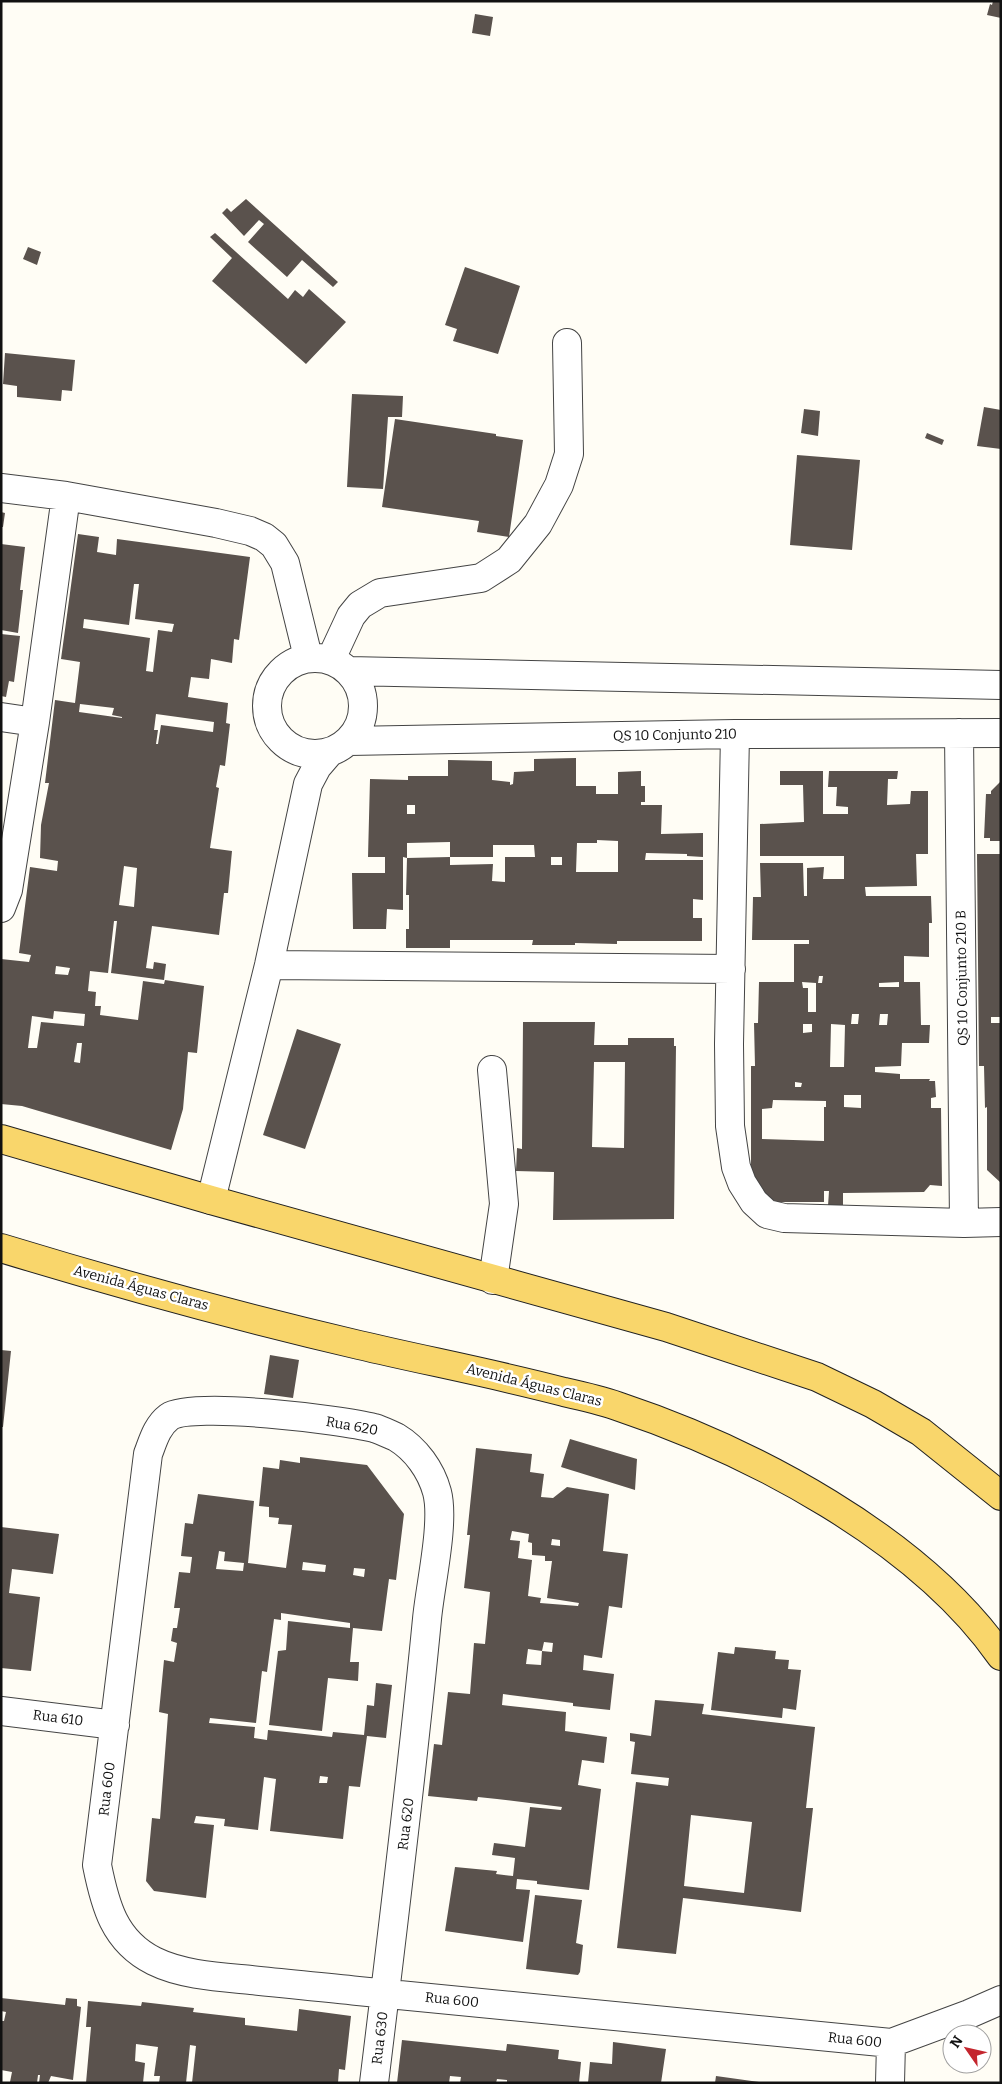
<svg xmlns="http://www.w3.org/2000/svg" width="1002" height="2084" font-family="Bitter,serif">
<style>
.building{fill:#5a524d;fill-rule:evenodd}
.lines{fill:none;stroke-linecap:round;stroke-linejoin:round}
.minor-casing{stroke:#444;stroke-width:30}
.major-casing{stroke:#222;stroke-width:30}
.minor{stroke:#fff;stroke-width:28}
.major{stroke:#f9d66b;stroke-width:28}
.labels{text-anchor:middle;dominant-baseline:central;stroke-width:5;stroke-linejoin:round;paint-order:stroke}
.street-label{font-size:14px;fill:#111;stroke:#fff}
</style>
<rect width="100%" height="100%" fill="#fffdf5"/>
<path class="building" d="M993,1h8v17l-14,-3 3,-11 2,1z
M475,14l18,3 -3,19 -18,-3z
M246,199l92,83 -5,5 -31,-27 -15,17 -39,-35 16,-18 -5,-4 -15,16 -22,-23 5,-5 4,4z
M215,233l73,66 7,-9 8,7 6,-8 37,33 -40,42 -94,-83 20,-23 -22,-21z
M28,247l13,5 -4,13 -14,-6z
M465,267l55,19 -22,68 -45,-13 4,-12 -12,-4z
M5,353l70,7 -3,31 -10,-1 -1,11 -44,-4v-11l-14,-2z
M352,394l51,2 -1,21h-14l-5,72 -36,-2z
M984,407l17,3v39l-24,-3z
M804,409l16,2 -2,25 -17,-3z
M395,419l101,15v2l27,4 -14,97 -32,-5 2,-11 -97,-14z
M927,433l17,7 -2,5 -17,-7z
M797,455l63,5 -8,90 -62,-5z
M1,512l4,1 -2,14h-2z
M78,534l21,3 -2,15 19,3 1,-16 133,18 -11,83 -5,-1 -2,24 -21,-4 -2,20 -18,-2 -3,20 40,6 -2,20 4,1 -5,42 -5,-1 -4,22 3,1 -9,60 22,3 -4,42h-4l-5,42 -67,-9 -6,42 7,1 1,-7 12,2 -2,16 -53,-7 6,-52h-3l-6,52 -18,-2 -2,20 8,1 -1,14h6l-1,9 38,5 5,-39 21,3 1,-4 39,6 -7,67 -9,-1 -5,57 -12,41 -149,-44 -21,-2v-145l28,3 2,-7 -12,-2 11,-86 27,4 1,-10 -18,-3 1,-33 8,-42h-4l10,-83 20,3 5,-41 -19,-3zM134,584h5l-4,35 39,5 -2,8 -14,-2 -5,42 -7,-1 4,-33 -67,-10 1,-9 45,6zM80,704l34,4 -2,7 10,2v1l-43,-6zM156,714l58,8 -1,10 -52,-7 -3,19h-2l2,-14h-4zM124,866l13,2 -3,39 -15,-2zM56,966l14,2 -2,7 -13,-1zM54,1011l31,3 -1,12 -43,-4 -4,26h-9l4,-32 21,3zM77,1043h5l-2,20 -6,-1z
M1,544l24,3 -5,43h3l-5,43 -17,-3z
M1,634l19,2 -6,46 -5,-1 -3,16 -5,-1z
M576,758v28h20v8h22v-22l23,-1v15h4v16h-4v3h21l-1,29 42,-1v24l-16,-1v-2l-41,-1 -1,7h58v40l-10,-1v19h9v23h-85v3l-42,-1v2h-43l1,-5h-83v8h-44v-19h3v-34h-3l1,-37 -4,-1v53l-16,-1 -1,20h-33l-1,-56h33v-16h-17l2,-78 38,1v-4h40v-16l44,1v19l18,2v3l3,-1 1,-12 20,-1v-12zM407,805h8v9h-8zM597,840l21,1v31h-42l1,-29h20zM450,842v15h43v-12h41l1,12h-30v25l-13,-1 1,-17 -43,1v-8l-43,1v-15zM551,857h11v8h-11z
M780,771h43v43h25v-7l-12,-1 1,-19h-9l1,-16h69l-1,8h-9l-1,26 23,-1 1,-13h17v63h-12l1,32 -52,1 1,9h65l1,27h-3v34l-25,-1v26h16l1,43h9l-1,18h-27l-1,23 -26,1v5l25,2v5h30l-1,2h6l1,16 -5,1v10h10l1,78 -12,-1 -6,7 -81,1v13h-15l1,-15h-5v11h-48l-12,-8 -13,-23v-105h4l-1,-43h4l1,-41h35v-38h15v-4h-57l1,-43h8l-1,-34h43l1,33h3v-28l17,-1 -1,12h21v-23h-84v-32l44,-2 -1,-37h-23zM819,976h4l-1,7h-4zM802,982l14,1v29h-8v-24h-5zM899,982v5h-20v-4zM852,1014h7l-1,10h-7zM880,1014h8l-1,11h-8zM803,1024h9v8l-9,1zM831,1024l14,1 -1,42h-14zM795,1082l7,1 -1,4h-6zM844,1095h17v13l-17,-1zM773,1100l53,1v6h-2v34l-62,-2v-30l10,-1z
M1001,781v60h-11v-3h-6l2,-44h5v-3z
M977,854h24v163h-10v6h10v160l-14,-13v-63l-2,1 -1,-42h-5z
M523,1022h72l-1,23h34v-7h46v8h2l-2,173 -121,1 1,-48 -38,-1 1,-23 5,1zM594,1062h31l-1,86 -32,-1z
M297,1029l44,15 -36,105 -42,-14z
M1,1350l10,1 -8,76h-2z
M270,1355l29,5 -6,38 -29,-4z
M570,1439l67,20 -2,31 -74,-23z
M476,1448l56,6 -2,18 14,2 -3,23 12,1 14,-11 42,7 -6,57 25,3 -6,54 -13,-2 -7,52 -18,-3 -1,15 31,4 -4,36 -37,-4v-3l-70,-9 -1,11 64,7 -1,19 42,6 -3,26 -22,-3 -4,25 23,4 -12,101 -52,-6v-3l-20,-2 -1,10 14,1 -7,52 -78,-11 10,-64 42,4 -1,3 17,2 2,-18 -23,-3 2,-12 31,4 5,-40 31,3 1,-3 -65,-8 -19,-2 -1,4 -49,-5 6,-52 8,1 6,-53 22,2 4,-51 11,1 5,-52 -26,-4 6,-53h-3zM512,1531l17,3 -1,8 4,1v12l13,1v5h7l-5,37 32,5 -1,3 -38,-3 1,-5 -13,-2 4,-36 -14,-2 2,-17 -10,-1zM552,1539l8,1v6l-9,-1zM544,1642l9,1 -1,9 -10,-1zM528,1649l14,2 -1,14 -15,-1z
M300,1457l67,8 37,49 -8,66 -7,-1 -7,52 -29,-3 -3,34h9l-1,19 -30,-3 -6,53 -53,-6 9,-74 8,-1 2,-29 62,7v-5l-69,-10v7l-7,-1 -7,53 -5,-1 -6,52 -46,-5 -1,5 46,4 -1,11 13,2 1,-10 64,7 1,-5 31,3 3,-30 7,1 2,-23 16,2 -6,53 -19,-2 -7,51 -11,-1 -6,53 -73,-8 6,-52 -12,-2 -6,53 -34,-4 1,-7 -29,-3 -2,7 20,2 -8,73 -52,-7 -8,-10 6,-63 8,1 8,-105 -9,-2 5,-52 10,2 3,-19 -6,-2 2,-13h4l3,-20h-6l5,-36 11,1 2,-16 -11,-1 4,-33 8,1 5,-30 56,7 -6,62 38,5 6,-43 -14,-1 1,-6 -10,-1v-10l-10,-1 4,-39 16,2 1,-9 20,3zM219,1551l6,1 -1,9 20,2 -1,8 -27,-2zM303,1562l23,3 -1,7 -23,-2zM354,1568l11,1 -1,8 -11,-2zM320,1776l8,1 -1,6h-8z
M1,1527l58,7 -6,40 -41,-5 -3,24 31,4 -9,74 -30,-3z
M735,1647l41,4 -1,8 14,1 -1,9 13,1 -5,40 -13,-2 -1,10 -71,-8 7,-58 16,2z
M655,1700l49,4 -2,10 113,13 -9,81h7l-12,104 -118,-14 -7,56 -59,-6 19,-166 32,4 1,-8 -38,-4 4,-32 -5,-1v-8l21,3zM691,1815l61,7 -8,71 -60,-7z
M535,1895l47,5 -6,43 7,2 -3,27 -2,3 -52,-6z
M1,1998l64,7 1,-7 11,1v7l4,1 -8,73 -22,-4 -3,7h-9l1,-8h-2l-1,8 -27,-1 2,-10 -11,-2v-49h3l2,-9 -5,-1z
M88,2001l53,5 1,-4 52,6 -1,4 52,6v7l52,6 2,-22 52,7 -6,54 -6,-1 -1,14h-146l4,-37 -6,-1 -4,38h-27l1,-7h-6l4,-29 -22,-3 -1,17 10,2 -2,20h-57l5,-56h-5z
M402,2040l104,11 1,-7 52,6 -1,9 23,3 -2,21h-72v-3l-10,-1 -1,4h-36l1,-6 -11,-1 -1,7h-52z
M613,2042l53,7 -5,34h-73l2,-21 22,2z
M716,2076l43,6v1h-44z"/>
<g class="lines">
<defs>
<path id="minor" d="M1,488l65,8 150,27 34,8 14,6 10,8 11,18 23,94
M267 706a48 48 0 1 1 96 0a48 48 0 1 1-96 0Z
M331,659l20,-43 9,-11 20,-12 101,-15 28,-18 29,-36 21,-39 10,-31 -2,-111
M349,671l652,14
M1,717l34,5 31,-226
M959,733l5,490
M735,734l-6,310 1,82 6,41 6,16 12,19 13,12 17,4 180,5 37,-1
M349,741l386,-7 266,-1
M1,908l7,-18 27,-168
M269,965l462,4
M492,1070l12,134 -11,76
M211,1200l58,-235 39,-181 9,-17 12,-14
M1,1711l114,14
M374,2083c19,-155 38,-309 53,-464 3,-33 18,-97 10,-127 -6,-22 -21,-43 -41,-55 -7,-3 -15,-7 -22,-9 -32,-8 -182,-27 -205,-11 -12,9 -16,24 -21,37l-51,411c8,40 17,76 57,96 28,14 66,16 97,19 36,4 72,7 107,11 178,18 356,35 533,52l78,-29 32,-14
M890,2083l1,-40"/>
<path id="major" d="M1,1139l210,61 455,127 151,50 56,27 48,28 80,64
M1,1248c118,36 238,69 358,97 68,16 137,29 205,47 18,4 36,8 53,14 135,45 301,132 384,250"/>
</defs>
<use href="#minor" class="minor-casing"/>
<use href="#major" class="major-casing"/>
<use href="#minor" class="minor"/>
<use href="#major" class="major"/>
</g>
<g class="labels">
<g class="street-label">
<text transform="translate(675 735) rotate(-1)">QS 10 Conjunto 210</text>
<text transform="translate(962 978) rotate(-91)">QS 10 Conjunto 210 B</text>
<text transform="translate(141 1288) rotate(15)">Avenida Águas Claras</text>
<text transform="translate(534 1385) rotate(14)">Avenida Águas Claras</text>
<text transform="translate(352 1426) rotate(10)">Rua 620</text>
<text transform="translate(58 1718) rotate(7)">Rua 610</text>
<text transform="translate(107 1789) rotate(-83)">Rua 600</text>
<text transform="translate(406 1824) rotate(-83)">Rua 620</text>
<text transform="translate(452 2000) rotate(6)">Rua 600</text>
<text transform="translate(380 2038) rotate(-83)">Rua 630</text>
<text transform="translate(855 2040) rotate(6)">Rua 600</text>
</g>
</g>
<rect width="1002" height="2084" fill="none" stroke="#111111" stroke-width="5"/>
<g transform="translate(967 2049) rotate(304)"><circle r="24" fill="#ffffff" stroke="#a0a0a0"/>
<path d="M0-4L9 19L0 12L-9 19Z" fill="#c4262e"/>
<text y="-8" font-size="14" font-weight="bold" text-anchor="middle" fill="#111111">N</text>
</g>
</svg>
